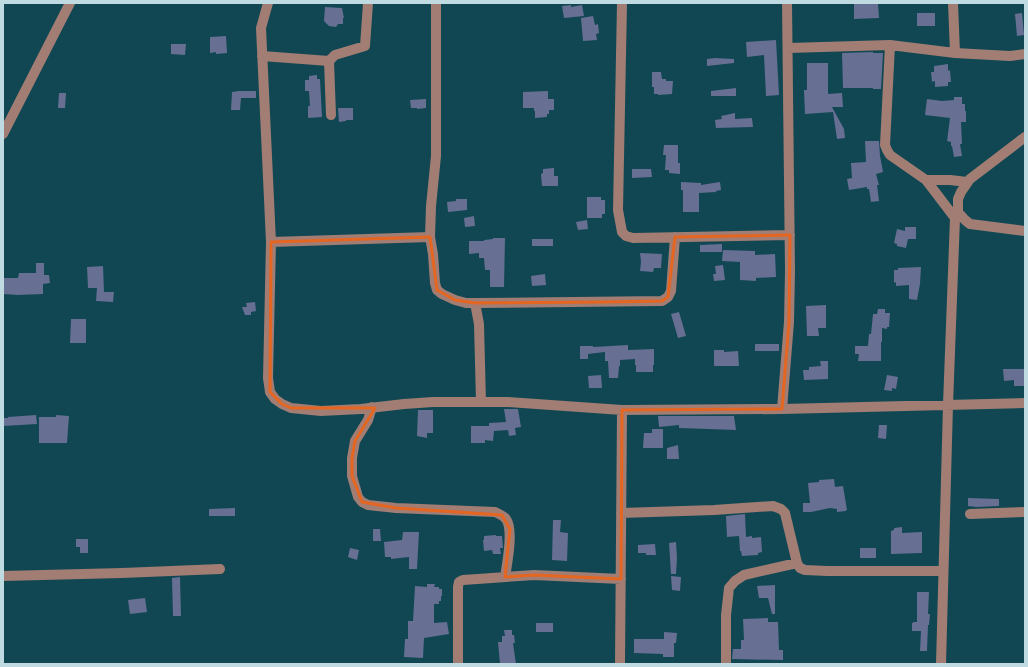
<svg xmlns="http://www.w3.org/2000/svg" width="1028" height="667" font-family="'Times New Roman',serif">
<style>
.building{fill:#676f93}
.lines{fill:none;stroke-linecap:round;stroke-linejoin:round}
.minor{stroke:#a17d73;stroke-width:10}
.marked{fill:none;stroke:#e46621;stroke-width:3;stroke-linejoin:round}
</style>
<rect width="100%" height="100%" fill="#104753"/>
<path class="building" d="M854,3h24l1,15 -25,1z
M571,5v2l11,-2 2,11 -20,2 -2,-12z
M325,7l17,1 2,10h-1v6h-5l-2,3 -7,-1 -5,-5z
M917,13h18v13h-18z
M1022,13l2,22 -7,1 -2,-22z
M593,16l2,9 3,-1 1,9 -3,1 1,6 -14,1 -2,-23z
M226,36l1,17 -11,1v-2l-6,1v-16z
M776,40l3,55 -13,1 -2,-41 -17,2 -1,-15z
M171,44h15l-1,11 -14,-1z
M873,52v1h10l-2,36h-8v-1h-30l-1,-35z
M715,58l19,1v4l-27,3v-7z
M807,63h21v31l14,-1 1,14h-11l12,22 1,9 -8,1 -4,-27 -28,2 -1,-24h3z
M948,64v7l2,-1 1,12h-3v4l-13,1v-6l-3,1 -1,-10h3v-6z
M652,72h9l1,7h4v2h7l-1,13 -14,1v-1h-4v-7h-2z
M317,75v4h3l2,38 -14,1v-12h2l-1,-15h-4v-11h4v-4z
M736,88v8h-25v-5z
M239,91h17v7h-15l-1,12h-9l1,-18z
M548,91v8h6v11h-5v4h-2v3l-12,1v-7h-1v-3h-11v-16z
M59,93h7l-1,15h-7z
M954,97h8v7h3v7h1v11h-5l1,22h-2l2,12 -8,1 -2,-11h-1v-4l-4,-1 3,-23 -25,-3 2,-16 15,2 12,-1z
M426,99v9l-9,1v-1h-6l-1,-8z
M338,108h15v12h-7v1l-7,1z
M735,113v6l17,-1 1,9 -37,1 -1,-8 7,-1 -1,-3z
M865,141h14l1,15 3,16 -7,2 3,11h-2l2,16 -8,1 -2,-13h-2v-2l-18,3 -2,-11 5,-1 -1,-15 15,-1z
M664,145h14v18h2v11l-11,-1v-3h-4l1,-15h-3z
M554,168v8h4v10h-16l-1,-12 2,-1v-4z
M632,169h19l1,8 -20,1z
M681,182l20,1v2l19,-3 1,8 -5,1v1l-17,1v19h-16v-22h-2z
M587,197h14v3h4v14h-3v4h-15z
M456,199h11v11l-19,2 -1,-10 9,-1z
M474,216l1,10 -10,1 -1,-9z
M587,220l1,9 -10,1 -2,-8z
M905,227h11v12h-8l-2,9 -9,-2v-2l-3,-1 3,-14 8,2z
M493,238h12l-1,49h-14v-17h-5l-1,-12h-5v-5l-10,1v-13h15v-1l9,-1z
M532,239h21v7h-21z
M722,244v8h-22v-7z
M723,250l32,1v4l20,-1 1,23 -20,1v3l-16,-1v-18l-18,-1z
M640,253l22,1 -1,14h-7l-1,4 -13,-1 1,-9z
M36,263h8v12h5l1,8 -7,1v10l-25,1 -15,-1v-16h15l1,-5h17z
M723,265l2,15 -11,1 -1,-7h3l-1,-8z
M103,266l1,26h10l-1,10 -17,-1 1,-13h-9l-1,-21z
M921,267l-1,17 -3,16 -8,-1v-14l-13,1v-4l-2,1v-13h4v-2z
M545,274l1,11 -14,1 -1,-10z
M255,302l1,9 -5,1v3h-6l-3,-8h5l-1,-4z
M826,305v23h-8l1,8h-12l-1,-30z
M878,309h7v4h5l-1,14h-2v2l-5,-1v14h-1v19h-23l1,-7h-4v-8h13l1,-12h2l2,-20h4z
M679,312l7,24 -8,2 -7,-24z
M71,319h15v24h-16z
M755,344h24v7h-24z
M628,345v5l26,-1v16h-1v7h-17v-7h-1v-6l-15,1v6h-1l-1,12h-9l-1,-17h-3v-9l-17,2v5h-8v-13h13v1z
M714,350h10v2l14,-1 1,15h-25z
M820,361h8v18l-24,1 -1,-10h6v-3l12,-1z
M1003,369h22v17h-11v-6l-10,1z
M601,375l1,13h-13l-1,-12z
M887,375l11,2 -2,12 -4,-1v3l-8,-1z
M504,409h14l3,18 -6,1 1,7 -7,1 -1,-6 -14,1 -1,10 -8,-1v3h-14v-17h18v-3l17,-1z
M418,410h15v23h-6v5l-10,-2z
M36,415l1,9 -34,2v-8h5v-1z
M56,415l13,1 -2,27h-28v-26h17z
M658,416h76l2,14 -57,-2v-3l-20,2z
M879,425h8l-1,14 -8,-1z
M652,429h11v19h-20l1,-15h8z
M678,445l1,14h-12v-11z
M834,479l1,8 8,-1 4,24h-1v1l-9,1v-3l-7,-1 -19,4h-8v-9h7l-2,-20 11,-1v-2z
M968,498l31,1v7l-22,1 -9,-1z
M235,508v8h-26v-7z
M745,514l1,23 6,-1v2l9,-1 1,15 -4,1v2l-16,1 -1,-5h-1l-1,-15 -12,1 -1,-21z
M553,520h8l-1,12 8,1 -1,28 -15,-1z
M902,527v6l20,-1v21l-31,1v-23l3,-1v-2z
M373,529h7l1,12h-8z
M403,532h16l-2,37h-8v-12l-18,2v-2h-6l-1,-15 18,-2z
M496,535v1h6l1,11v1h-3l1,6h-8l-1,-4 -8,1 -1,-11h1v-4z
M76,539h12v14h-8v-6h-4z
M676,542l1,16 -1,16h-5l-2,-31z
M655,544l1,11h-10v-2h-8v-8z
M350,548l9,2 -2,10 -9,-3z
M860,548h16v10h-16z
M671,576l10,1 -1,14 -8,-1z
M180,577l1,39h-8l-1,-38z
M427,584h8l-1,3h5v2h3v7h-1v5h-2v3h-5v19l13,-1 2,12 -25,4 -1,20 -19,-1 1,-18h3v-18h5l2,-35 12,1z
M775,585v29h-3l-4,-16h-9l-2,-12z
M917,592h12l-1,22h2l-1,11h-1l-1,26h-7l1,-20h-9v-8h1v-1h4z
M145,598l2,14 -17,2 -2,-14z
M768,618v4h10l1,28h4v10l-51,-1 1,-10h8v-9h3l-1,-21z
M536,623h17v9h-17z
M504,630h8v5h2l1,8h-2l3,21h-16l-2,-22h4v-6h3z
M664,632l13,1 -1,10h-2v14h-11v-3l-29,-1v-14h30z"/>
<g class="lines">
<path class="minor" d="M268,3l-7,25 10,214 159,-5
M436,3v153l-5,50 -1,31 3,17 2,29 2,7 5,4 13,6 11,3h9l4,21 2,78
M622,3l-4,207 4,22 4,4 7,2 157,-3
M953,3l2,50 55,3 15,-2
M890,45l-5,100 2,5 3,5 36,25 29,38
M788,48l102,-3 65,8
M262,56l67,5
M331,115l-2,-54 6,-6 30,-9 3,-43
M3,134l67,-131
M926,180h24l17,2
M958,212l7,8 5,4 55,7
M271,242l-3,136 2,14 5,7 7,5 9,4 30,3 40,-2 43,-5 29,-2h75l114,8 160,-1 243,-6
M475,303l187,-2 6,-4 3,-6 4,-54
M372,407l-4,13 -13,21 -3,17v18l6,21 4,5 6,3 28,3 99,4c4,2 8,3 11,7 8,11 1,45 -1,58
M782,409l7,-87 1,-51 -3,-268
M621,513l93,-3 59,-4 8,3 4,4 12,50 3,5 5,2 22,1h116
M970,514l55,-2
M3,576l119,-3 98,-4
M458,664v-77l1,-5 4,-2 71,-5 87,4
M620,664l2,-254
M726,664v-49l3,-27 6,-7 9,-6 53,-12
M941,664l7,-259 7,-187 3,-6v-13l3,-7 9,-13 55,-42"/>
</g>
<path class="marked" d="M790,235l-1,87 -7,87 -160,1 -1,169 -87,-4 -29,2 5,-48 -8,-14 -106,-7 -34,-6 -10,-26v-18l3,-17 20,-33h-84l-9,-4 -12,-12 1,-150 159,-5 7,53 18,10 20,3 129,-1 58,-1 6,-4 7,-60z"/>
<rect width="1028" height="667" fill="none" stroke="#c0dae1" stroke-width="8"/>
</svg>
